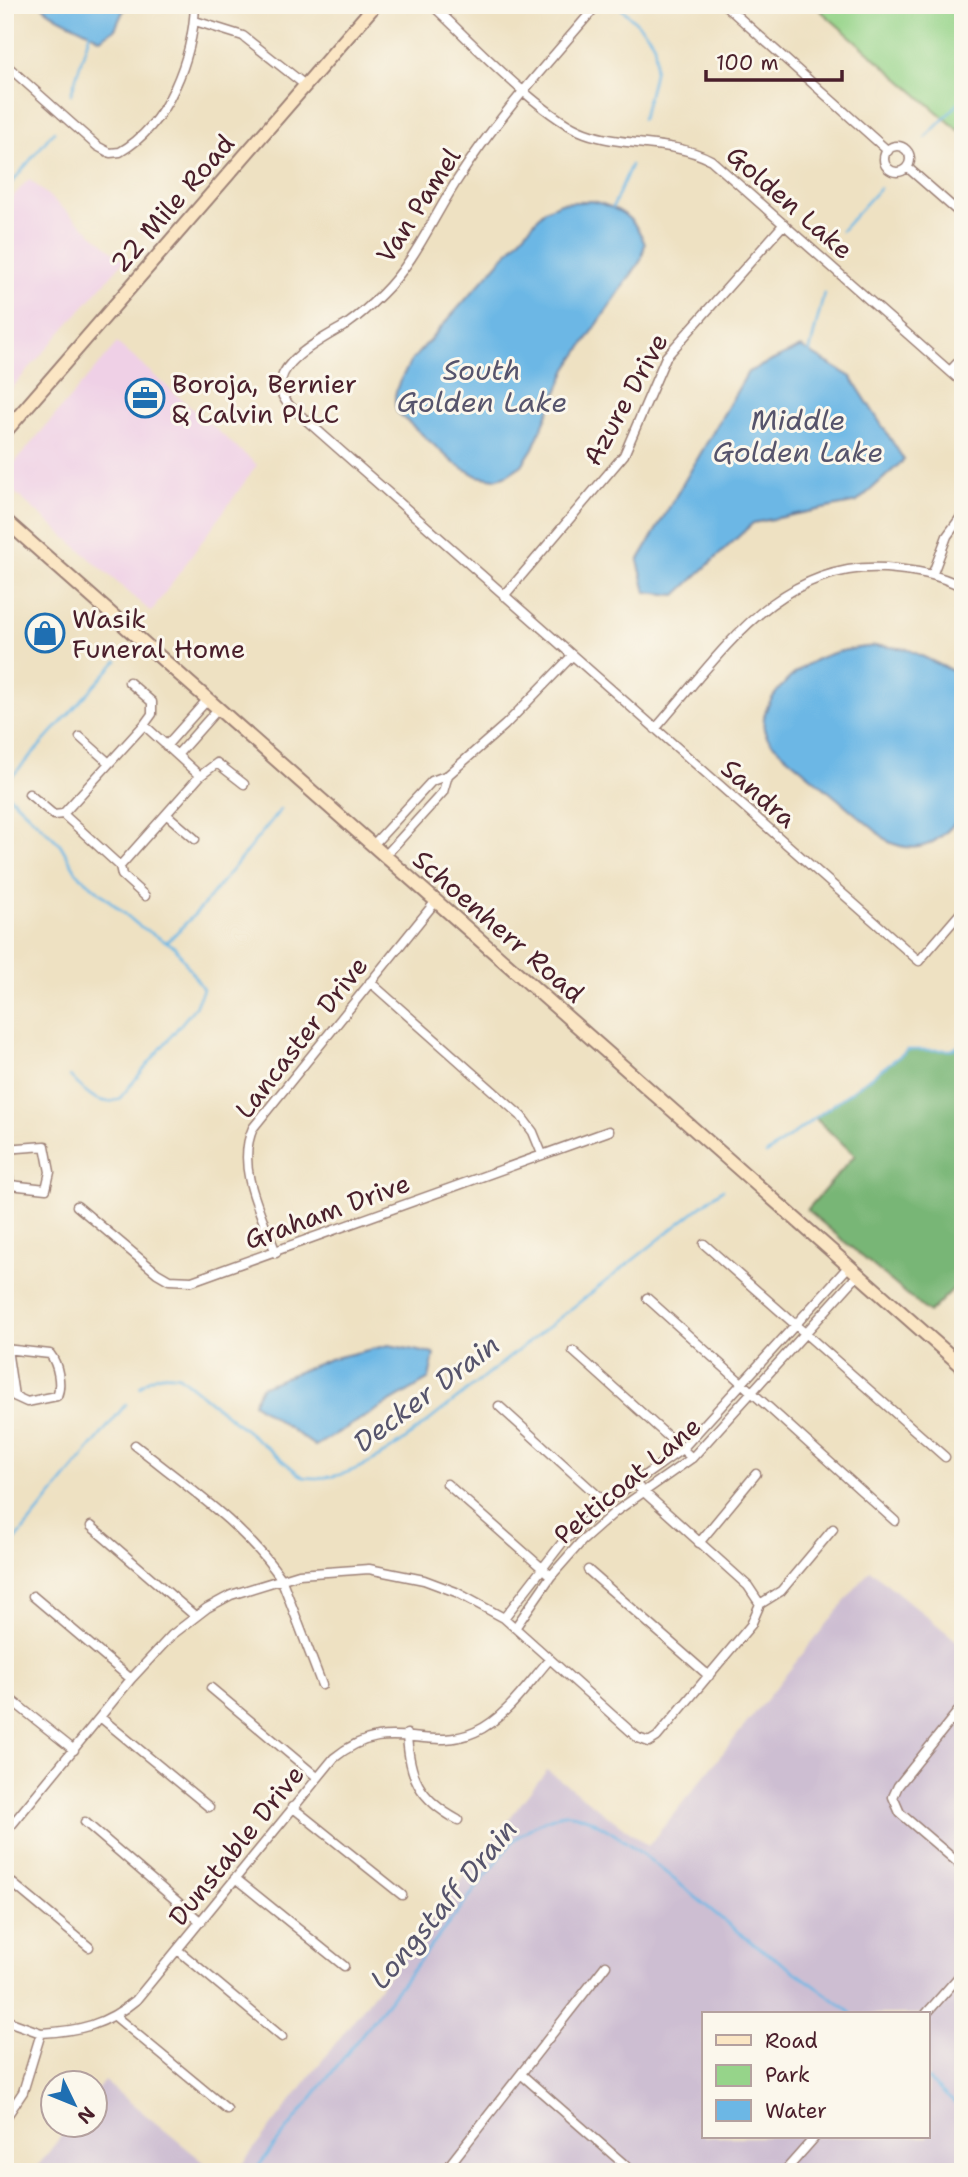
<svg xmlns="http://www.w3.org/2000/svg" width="968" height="2177" font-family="'Shantell Sans',sans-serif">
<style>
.built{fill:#efd0e6}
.industrial{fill:#cdbed2;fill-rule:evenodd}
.green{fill:#96d48a;stroke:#707a5a;stroke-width:2}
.forest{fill:#78b676;stroke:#616a50;stroke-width:2}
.water{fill:#6cb7e5;stroke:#5b6b88;stroke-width:2}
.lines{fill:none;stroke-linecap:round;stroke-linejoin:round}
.stream{stroke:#6cb7e5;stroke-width:2.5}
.street-casing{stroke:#9c8076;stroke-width:11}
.secondary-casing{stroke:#9c8076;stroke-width:16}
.street{stroke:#fff;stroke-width:8}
.secondary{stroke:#fbe6c4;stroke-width:12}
.labels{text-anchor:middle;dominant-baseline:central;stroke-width:6;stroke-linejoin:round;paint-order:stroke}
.street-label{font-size:26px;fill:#4a1f2b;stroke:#fbf7ec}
.poi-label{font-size:26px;fill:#4a1f2b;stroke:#fbf7ec;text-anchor:start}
.water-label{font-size:28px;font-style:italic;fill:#56546c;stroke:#fbf7ec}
</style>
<rect width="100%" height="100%" fill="#fbf7ec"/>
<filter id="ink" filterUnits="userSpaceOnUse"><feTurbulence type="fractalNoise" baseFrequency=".0143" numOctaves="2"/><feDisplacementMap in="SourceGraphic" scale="14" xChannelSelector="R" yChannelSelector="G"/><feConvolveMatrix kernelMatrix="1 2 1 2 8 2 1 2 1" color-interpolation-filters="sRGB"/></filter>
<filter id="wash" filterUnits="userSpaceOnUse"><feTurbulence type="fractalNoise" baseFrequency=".00686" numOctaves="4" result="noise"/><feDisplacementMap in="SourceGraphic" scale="28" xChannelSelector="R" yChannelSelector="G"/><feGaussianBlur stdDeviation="1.57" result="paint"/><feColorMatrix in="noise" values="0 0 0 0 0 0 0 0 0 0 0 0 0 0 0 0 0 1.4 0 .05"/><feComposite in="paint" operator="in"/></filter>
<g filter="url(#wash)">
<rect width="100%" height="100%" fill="#eee1c2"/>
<path class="built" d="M29,179l95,82 -119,135v-191z
M117,343l140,122 -106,147 -146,-128v-10z"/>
<path class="industrial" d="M870,1570l93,76v526h-727l311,-402 101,76zM704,2014h224v123h-224z
M104,2081l112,91h-183l37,-47 24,-1 1,-31z"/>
<path class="green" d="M814,5h149v129z"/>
<path class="forest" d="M963,1043v236l-34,34 -122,-103 48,-55 -40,-37 93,-68h44z"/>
<path class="water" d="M41,5h85l-11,24 -15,10c-19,-13 -42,-18 -59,-34z
M592,201c27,7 42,15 53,43l-4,16 -74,109 -34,79 -11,17 -15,10 -12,4 -18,-3 -23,-13 -57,-51c-7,-20 5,-35 15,-52l133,-150 15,-7z
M801,347l50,30 53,83 -47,42 -104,21 -77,72 -30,-3 -8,-31 110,-189z
M881,646l26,3 56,27v138c-22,26 -41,43 -74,28l-105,-88c-7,-7 -18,-14 -20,-25 -5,-28 31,-59 53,-70 20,-9 43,-12 64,-13z
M389,1345l45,9 -5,25 -114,67 -62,-43 8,-16 69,-28z"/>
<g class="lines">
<path class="stream" d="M620,7c10,10 23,20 31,32 12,17 -4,61 -9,80
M71,94l20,-65
M925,138l38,-39
M5,191l49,-60
M613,207l18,-42
M841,231l39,-43
M809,354l15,-61
M5,784l112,-123
M5,792l55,52 17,29 61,52 37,22 28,42 -8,18 -75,91c-19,12 -38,-9 -50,-22
M167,942l33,-33 81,-100
M766,1154l142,-104h44l11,-7
M140,1387c12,-12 22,-14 39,-11l124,101c38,6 69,-15 99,-35l321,-253
M5,1553l121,-149
M928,2079l35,32
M254,2172l260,-332c12,-10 40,-28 57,-26 43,5 144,104 186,132 32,22 65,43 95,68"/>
</g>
</g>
<g filter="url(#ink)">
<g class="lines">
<defs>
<path id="street" d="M432,5c36,33 110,113 153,128 41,15 86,6 126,27l252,223
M597,5c-48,57 -99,111 -139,174 -25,38 -43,83 -76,115 -11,11 -23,22 -36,31 -25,15 -90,46 -56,81l629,555 44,-51
M725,5l163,146
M195,21l48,15 62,49
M5,64l92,82 13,7 10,-1c48,-27 73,-95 75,-147
M884 159a13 13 0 1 1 26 0a13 13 0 1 1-26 0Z
M907,167l56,49
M950,371l13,-14
M933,573l14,-37 16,-22
M504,596l120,-141 42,-98 118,-133
M129,682l23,20v12l-8,11
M144,725l56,51 -80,90 -57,-52z
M655,729c64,-72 122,-168 231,-161 31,3 48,5 77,19
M80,737l29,26
M166,746l42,-47
M177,755l41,-46
M448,775l57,-50 67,-69
M200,776l17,-13 27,21
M29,794l25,21 9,-1
M166,814l29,25
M373,845l59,-64 16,-6 -5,17 -58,64
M120,866l2,9 23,21
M370,982l151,134 12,16 9,22
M5,1149l40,-3 5,26 -4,17 -36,-4 -5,-32
M77,1206l80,67 12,7 23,1 417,-150
M704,1244l241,213
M276,1253c-14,-38 -41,-85 -23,-125l183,-227
M647,1298l248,223
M5,1349l45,5c8,10 12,31 7,42l-30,6 -13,-6 -7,-47
M573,1351l119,107
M499,1406l109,99
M135,1445c51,41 108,79 146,133l41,107
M634,1483l114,103 12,18
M447,1484l104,92
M91,1526l104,90
M699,1543l57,-69
M588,1570l121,106
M33,1596l98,83
M760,1604l21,-13 52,-62
M504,1618l58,-75 44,-40 76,-54 167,-183
M515,1628l36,-52 30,-34 34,-30 77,-54 166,-183
M211,1688l106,89
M5,1695l69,55
M963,1705l-65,81 -5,11 7,16 63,54
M100,1717l109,90
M407,1734c2,43 12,65 51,86
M292,1807l110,88
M5,1815l9,7
M85,1822l116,100
M5,1833l126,-154 41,-44 35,-27 24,-13 68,-21 70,-5 55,11 32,12 48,26 134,120 11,4 8,-5 94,-112 9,-21
M5,1877l84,70
M235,1878l109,88
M179,1951l103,86
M926,2014l37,-42
M116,2017l111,92
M5,2020l36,13
M522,2075l111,97
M5,2119l18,-27 18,-59c38,-2 65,-8 95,-33l198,-242c55,-45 91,-4 141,-26 30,-13 53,-48 74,-72
M444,2172l162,-207
M784,2172l31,-35"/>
<path id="secondary" d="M5,432l370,-427
M5,520l958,847"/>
</defs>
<use href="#street" class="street-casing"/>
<use href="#secondary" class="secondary-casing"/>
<use href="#street" class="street"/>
<use href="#secondary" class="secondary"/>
</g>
</g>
<defs>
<symbol id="office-ring" viewBox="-11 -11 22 22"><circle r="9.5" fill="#fbf7ec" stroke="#1f6fb2" stroke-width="1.5"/><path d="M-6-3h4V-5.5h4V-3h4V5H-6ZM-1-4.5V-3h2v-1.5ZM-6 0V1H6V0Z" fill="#1f6fb2"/></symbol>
<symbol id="shop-ring" viewBox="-11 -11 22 22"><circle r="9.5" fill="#fbf7ec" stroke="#1f6fb2" stroke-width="1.5"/><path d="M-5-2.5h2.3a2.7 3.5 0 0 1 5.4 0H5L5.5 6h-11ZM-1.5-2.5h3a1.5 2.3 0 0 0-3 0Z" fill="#1f6fb2"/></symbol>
</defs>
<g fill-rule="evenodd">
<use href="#office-ring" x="123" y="376" width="44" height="44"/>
<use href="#shop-ring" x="23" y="611" width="44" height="44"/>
</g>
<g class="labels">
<g class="street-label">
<text transform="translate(790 202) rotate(41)">Golden Lake</text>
<text transform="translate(172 203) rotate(-49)">22 Mile Road</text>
<text transform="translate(418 205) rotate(-57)">Van Pamel</text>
<text transform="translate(625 399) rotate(-61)">Azure Drive</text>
<text transform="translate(759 793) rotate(41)">Sandra</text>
<text transform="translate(499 926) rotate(41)">Schoenherr Road</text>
<text transform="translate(301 1037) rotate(-52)">Lancaster Drive</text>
<text transform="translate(327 1211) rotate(-20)">Graham Drive</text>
<text transform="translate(627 1480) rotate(-40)">Petticoat Lane</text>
<text transform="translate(236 1845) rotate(-51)">Dunstable Drive</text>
</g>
<g class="poi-label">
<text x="172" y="383">Boroja, Bernier<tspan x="172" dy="30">&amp; Calvin PLLC</tspan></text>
<text x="72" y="618">Wasik<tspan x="72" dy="30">Funeral Home</tspan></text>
</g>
<g class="water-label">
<text x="482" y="370">South<tspan x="482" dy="32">Golden Lake</tspan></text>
<text x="798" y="420">Middle<tspan x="798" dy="32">Golden Lake</tspan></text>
<text transform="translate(426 1393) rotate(-37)">Decker Drain</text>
<text transform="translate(443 1904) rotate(-50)">Longstaff Drain</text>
</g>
</g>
<rect width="968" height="2177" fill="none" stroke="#fbf7ec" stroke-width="28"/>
<rect x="702" y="2012" width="228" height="126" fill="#fbf7ec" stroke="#b4a19f" stroke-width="2"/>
<rect x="716" y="2035" width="35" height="10" fill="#fbe6c4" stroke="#b4a19f" stroke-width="2"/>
<text x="765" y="2048" font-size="21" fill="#4a1f2b">Road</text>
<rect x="716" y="2065" width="35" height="21" fill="#96d48a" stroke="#b4a19f" stroke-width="2"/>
<text x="765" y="2082" font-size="21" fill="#4a1f2b">Park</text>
<rect x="716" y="2100" width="35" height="21" fill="#6cb7e5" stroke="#b4a19f" stroke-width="2"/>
<text x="765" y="2118" font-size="21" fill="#4a1f2b">Water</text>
<g transform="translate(74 2104) rotate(133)"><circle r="33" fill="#fbf7ec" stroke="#b4a19f" stroke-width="2"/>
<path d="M0-5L12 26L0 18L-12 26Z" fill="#1f6fb2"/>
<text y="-10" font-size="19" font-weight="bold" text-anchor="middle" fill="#4a1f2b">N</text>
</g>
<path d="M706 70v10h136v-10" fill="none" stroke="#4a1f2b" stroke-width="3.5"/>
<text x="716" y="70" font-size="21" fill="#4a1f2b" stroke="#fbf7ec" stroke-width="5" paint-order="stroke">100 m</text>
</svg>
